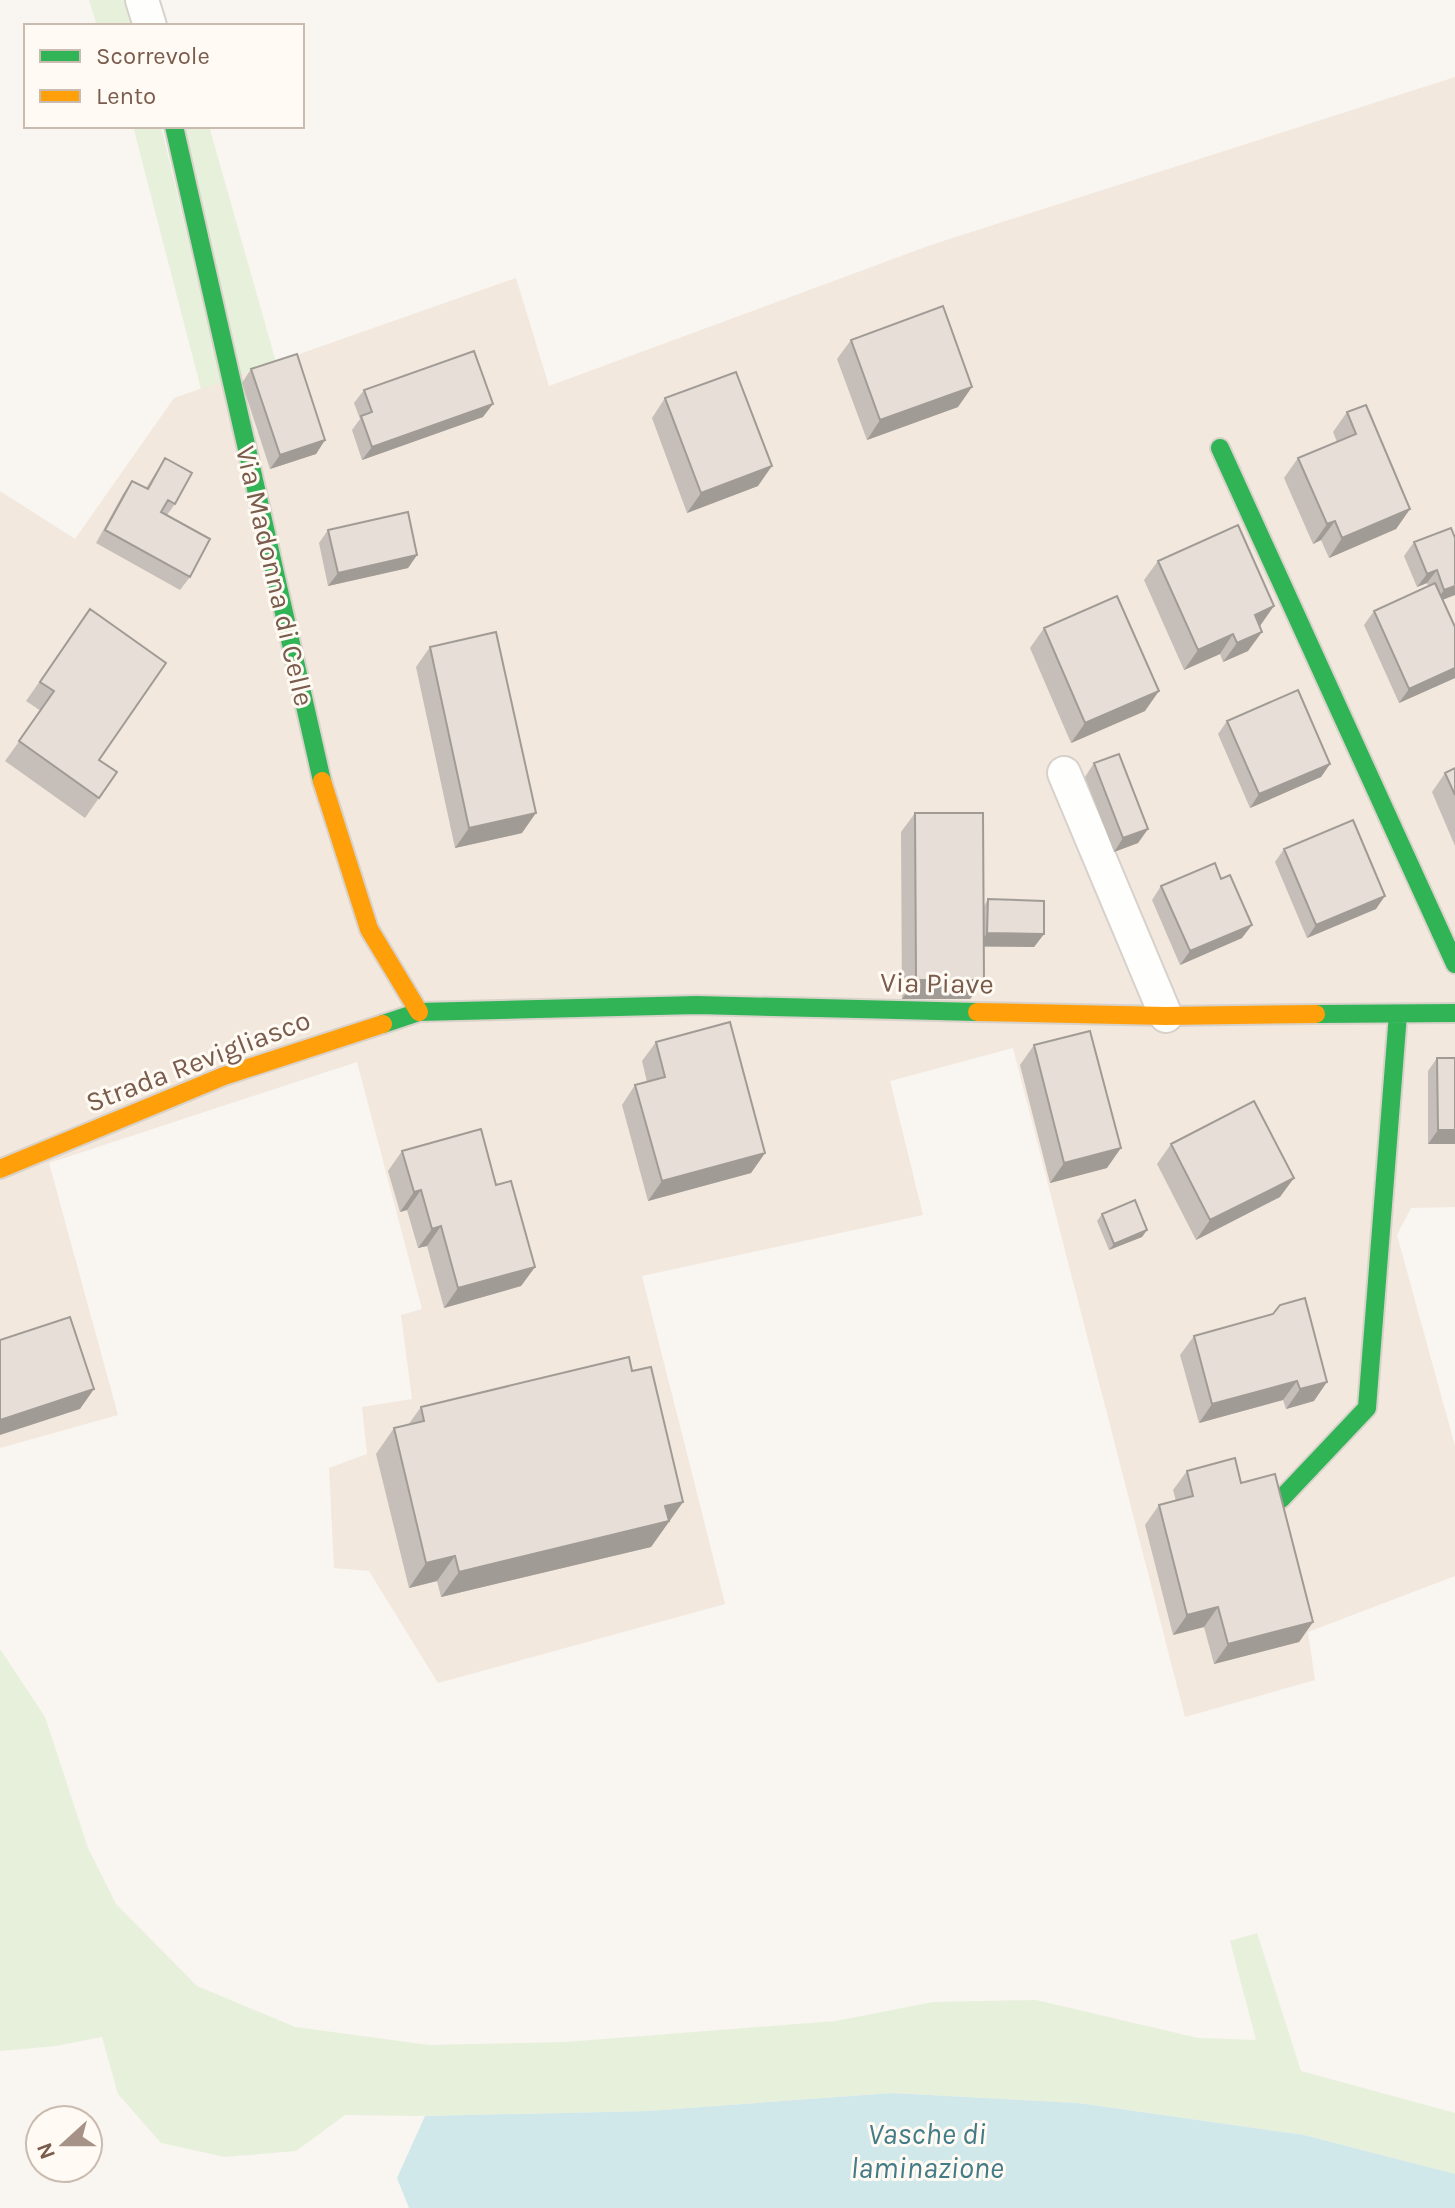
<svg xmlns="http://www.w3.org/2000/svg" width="1455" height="2208" font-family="Karla,sans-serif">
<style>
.residential{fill:#f2e8de}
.green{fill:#e7f0db}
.water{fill:#d0e8ea}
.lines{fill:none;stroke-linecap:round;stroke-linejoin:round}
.street-casing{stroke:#d7d1cb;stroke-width:36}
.fast-casing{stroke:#d9d2cb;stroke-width:22}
.slow-casing{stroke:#d9d2cb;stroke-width:22}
.street{stroke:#fefefd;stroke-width:32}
.fast{stroke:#30b455;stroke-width:18}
.slow{stroke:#ff9f0a;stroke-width:18}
.wall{fill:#c6bfb9}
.shaded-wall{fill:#a19b96}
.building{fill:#e6ded7;stroke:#a19b96;stroke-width:2}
.labels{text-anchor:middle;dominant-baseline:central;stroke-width:6;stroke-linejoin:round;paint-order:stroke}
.street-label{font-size:28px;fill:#7a5c4d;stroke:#fffaf3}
.water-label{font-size:30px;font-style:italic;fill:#437c86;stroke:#fffaf3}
</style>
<rect width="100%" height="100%" fill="#f9f5f0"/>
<path class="residential" d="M1455,77v1130l-44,1 -14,27 58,211v130l-147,56 7,48 -130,37 -172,-669 -123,33 33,134 -281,61 83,328 -287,79 -69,-112 -35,-3 -5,-100 38,-14 -5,-47 50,-8 -11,-84 21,-6 -65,-247 -308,101 69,252 -118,33v-957l75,48 99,-141 342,-120 33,108 382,-141z"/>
<path class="green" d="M89,0h39l8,26h-39z
M133,126h28l61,256 -21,7z
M184,126h25l67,236 -35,13z
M0,1649l45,68 43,131 28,56 81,82 98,41 134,18 136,-3 271,-21 97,-19 103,-2 162,38 58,2 -26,-99 27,-8 44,138 154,42v61l-151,-39 -226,-32 -186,-10 -244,18 -223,5 -80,-1 -49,36 -71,6 -64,-14 -43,-49 -16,-57 -46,9 -56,5z"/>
<path class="water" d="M892,2093l186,10 226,32 151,39v34h-1046l-12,-30 28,-62 223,-5z"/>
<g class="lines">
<defs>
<path id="street" d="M142,0l8,26
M1064,773l102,243"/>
<path id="fast" d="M174,126l148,655
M1220,448l235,516
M1316,1014l139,-1
M383,1024l36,-12 278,-7 280,7
M1281,1499l86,-91 31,-394"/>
<path id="slow" d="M322,781l47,148 50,83
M977,1012l189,4 150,-2
M0,1169l224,-93 159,-52"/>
</defs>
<use href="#street" class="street-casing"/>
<use href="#fast" class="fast-casing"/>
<use href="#slow" class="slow-casing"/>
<use href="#street" class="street"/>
<use href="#fast" class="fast"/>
<use href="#slow" class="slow"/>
</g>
<path class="wall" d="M851,340l107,67 -91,33 -30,-81z
M251,369l74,71 -9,14 -46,15 -28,-86z
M364,390l119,27 -121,43 -10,-30 8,-11 -6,-16z
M665,398l93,88 -71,27 -35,-95z
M1347,412l63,97 -14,20 -67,29 -8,-18 -8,4 -29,-66 14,-20 39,-16 -4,-10z
M165,458l10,46 -8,11 23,62 -10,13 -84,-47 27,-49 9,-13 14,7z
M1451,528l-8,72 12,27v51l-56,25 -35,-78 10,-14 54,-25 -1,-3 -10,4 -13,-31 10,-14z
M328,530l89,25 -9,13 -80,18 -9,-43z
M1158,561l102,65 -12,25 -25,11 -3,-8 -36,16 -40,-90z
M90,609l9,151 18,12 -32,46 -80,-57 36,-50 -15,-10z
M1044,628l101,83 -74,32 -41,-95z
M430,647l92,186 -67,15 -39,-181z
M1227,721l103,43 -9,13 -71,31 -32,-74z
M1094,763l54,66 -10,14 -24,9 -29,-75z
M1455,768v78l-23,-54 13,-19z
M915,813l69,93 4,-7 56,35 -10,13h-50v33l-14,19h-68l-1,-167z
M1284,849l92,60 -69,29 -32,-76z
M1161,886l81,52 -62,27 -28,-65z
M656,1042l109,111 -14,20 -103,28 -26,-96 13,-20 12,-3 -5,-21z
M1034,1045l73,123 -57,15 -30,-118z
M1437,1058h18v86h-27v-73z
M1171,1144l109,53 -84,43 -39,-76z
M402,1151l94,34 39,82 -14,19 -77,22 -17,-62 -9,2 -11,-38 -7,2 -12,-41z
M1102,1214l45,16 -5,7 -33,13 -12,-29z
M1273,1314l41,87 -28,8 -3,-9 -84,23 -19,-68 14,-19z
M632,1371l51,131 -32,45 -210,50 -4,-16 -28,7 -33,-134 18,-26 14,-3 13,-18z
M1187,1471l54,12 72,139 -14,20 -85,22 -10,-37 -31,8 -28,-110 14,-20 17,-4 -3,-11z"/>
<path class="shaded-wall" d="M972,387l-14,20 -91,33 13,-20z
M493,404l-10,13 -121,43 10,-13z
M325,440l-9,14 -46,15 10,-14z
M772,466l-14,20 -71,27 14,-20z
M1410,509l-14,20 -67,29 13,-20z
M1335,521l-14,19 -8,4 14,-20z
M417,555l-9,13 -80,18 10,-13z
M1437,570l-10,13 -10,4 10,-13z
M1455,586v9l-20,8 9,-13z
M1274,606l-14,20 -19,9 14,-20z
M1262,632l-14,19 -25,11 14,-19z
M1233,634l-13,20 -36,16 14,-20z
M1455,668v10l-56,25 10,-14z
M1159,691l-14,20 -74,32 14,-20z
M1330,764l-9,13 -71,31 9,-14z
M536,813l-14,20 -67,15 14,-20z
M1148,829l-10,14 -24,9 9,-14z
M1385,896l-9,13 -69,29 9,-13z
M1252,925l-10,13 -62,27 10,-14z
M987,933l57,1 -10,13 -56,-1z
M916,980h68l-14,19h-68z
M1438,1130h17v14h-27z
M1121,1148l-14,20 -57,15 14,-20z
M765,1153l-14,20 -103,28 14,-20z
M1294,1178l-14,19 -84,43 14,-20z
M421,1190l-14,20 -7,2 14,-20z
M441,1226l-14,20 -9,2 14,-19z
M1147,1230l-5,7 -33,13 5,-6z
M535,1267l-14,19 -77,22 14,-20z
M1297,1381l-14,19 -84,23 13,-19z
M1327,1382l-13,19 -28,8 14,-20z
M94,1389l-14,20 -80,26v-15z
M683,1502l-32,45 -210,50 18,-25 206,-66z
M455,1556l-18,25 -28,7 17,-25z
M1218,1607l-14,20 -31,8 14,-20z
M1313,1622l-14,20 -85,22 14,-20z"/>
<path class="building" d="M943,306l29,81 -92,33 -29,-80z
M474,351l19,53 -121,43 -11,-31 11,-4 -8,-22z
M297,354l28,86 -45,15 -29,-86z
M736,372l36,94 -71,27 -36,-95z
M1366,405l44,104 -68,29 -7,-17 -8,3 -29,-66 58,-24 -9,-22z
M165,458l27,15 -17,31 -7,-4 -7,12 49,27 -20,38 -85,-47 27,-49 16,8z
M408,512l9,43 -79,18 -10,-43z
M1238,525l36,81 -19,9 7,17 -25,11 -4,-9 -35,16 -40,-89z
M1451,528l4,10v48l-11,4 -7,-20 -10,4 -13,-32z
M1435,583l20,44v41l-46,21 -35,-78z
M1117,596l42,95 -74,32 -41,-95z
M90,609l76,54 -67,97 18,12 -18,26 -80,-57 35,-50 -14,-9z
M496,632l40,181 -67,15 -39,-181z
M1298,690l32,74 -71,30 -32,-73z
M1119,754l29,75 -25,9 -29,-75z
M1455,768v27l-10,-22z
M915,813h68l1,167h-68z
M1353,820l32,76 -69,29 -32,-76z
M1215,863l6,16 9,-4 22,50 -62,26 -29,-65z
M988,899l56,2v33l-57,-1z
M730,1022l35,131 -103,28 -27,-96 30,-8 -9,-35z
M1090,1031l31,117 -57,15 -30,-118z
M1437,1058h18v72h-17z
M1254,1101l40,77 -84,42 -39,-76z
M481,1129l15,56 15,-4 24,86 -77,21 -17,-62 -9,3 -11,-39 -7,2 -12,-41z
M1135,1200l12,30 -33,14 -12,-30z
M1305,1298l22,84 -27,7 -3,-8 -85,23 -18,-68 79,-22 7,-9z
M70,1317l24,72 -94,31v-80z
M629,1357l3,14 19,-4 32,135 -18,4 4,15 -210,51 -4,-16 -29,7 -32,-135 30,-7 -3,-14z
M1235,1458l6,25 34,-9 38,148 -85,22 -10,-37 -31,8 -28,-110 34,-9 -6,-25z"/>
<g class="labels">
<g class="street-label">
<text transform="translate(275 576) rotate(77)">Via Madonna di Celle</text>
<text transform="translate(937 983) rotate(1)">Via Piave</text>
<text transform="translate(198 1061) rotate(-21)">Strada Revigliasco</text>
</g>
<g class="water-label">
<text x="927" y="2134">Vasche di<tspan x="927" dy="34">laminazione</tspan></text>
</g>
</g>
<rect x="24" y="24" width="280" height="104" fill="#fffaf3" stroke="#cabbb1" stroke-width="2"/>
<rect x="40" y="50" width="40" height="12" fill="#30b455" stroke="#cabbb1" stroke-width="2"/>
<text x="96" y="64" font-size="24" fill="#7a5c4d">Scorrevole</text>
<rect x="40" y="90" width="40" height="12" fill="#ff9f0a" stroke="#cabbb1" stroke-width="2"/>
<text x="96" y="104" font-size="24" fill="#7a5c4d">Lento</text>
<g transform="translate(64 2144) rotate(249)"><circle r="38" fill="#fffaf3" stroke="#cabbb1" stroke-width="2"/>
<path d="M0-6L14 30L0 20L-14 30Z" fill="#a69286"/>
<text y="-12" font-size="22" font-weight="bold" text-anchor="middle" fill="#7a5c4d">N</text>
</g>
</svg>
